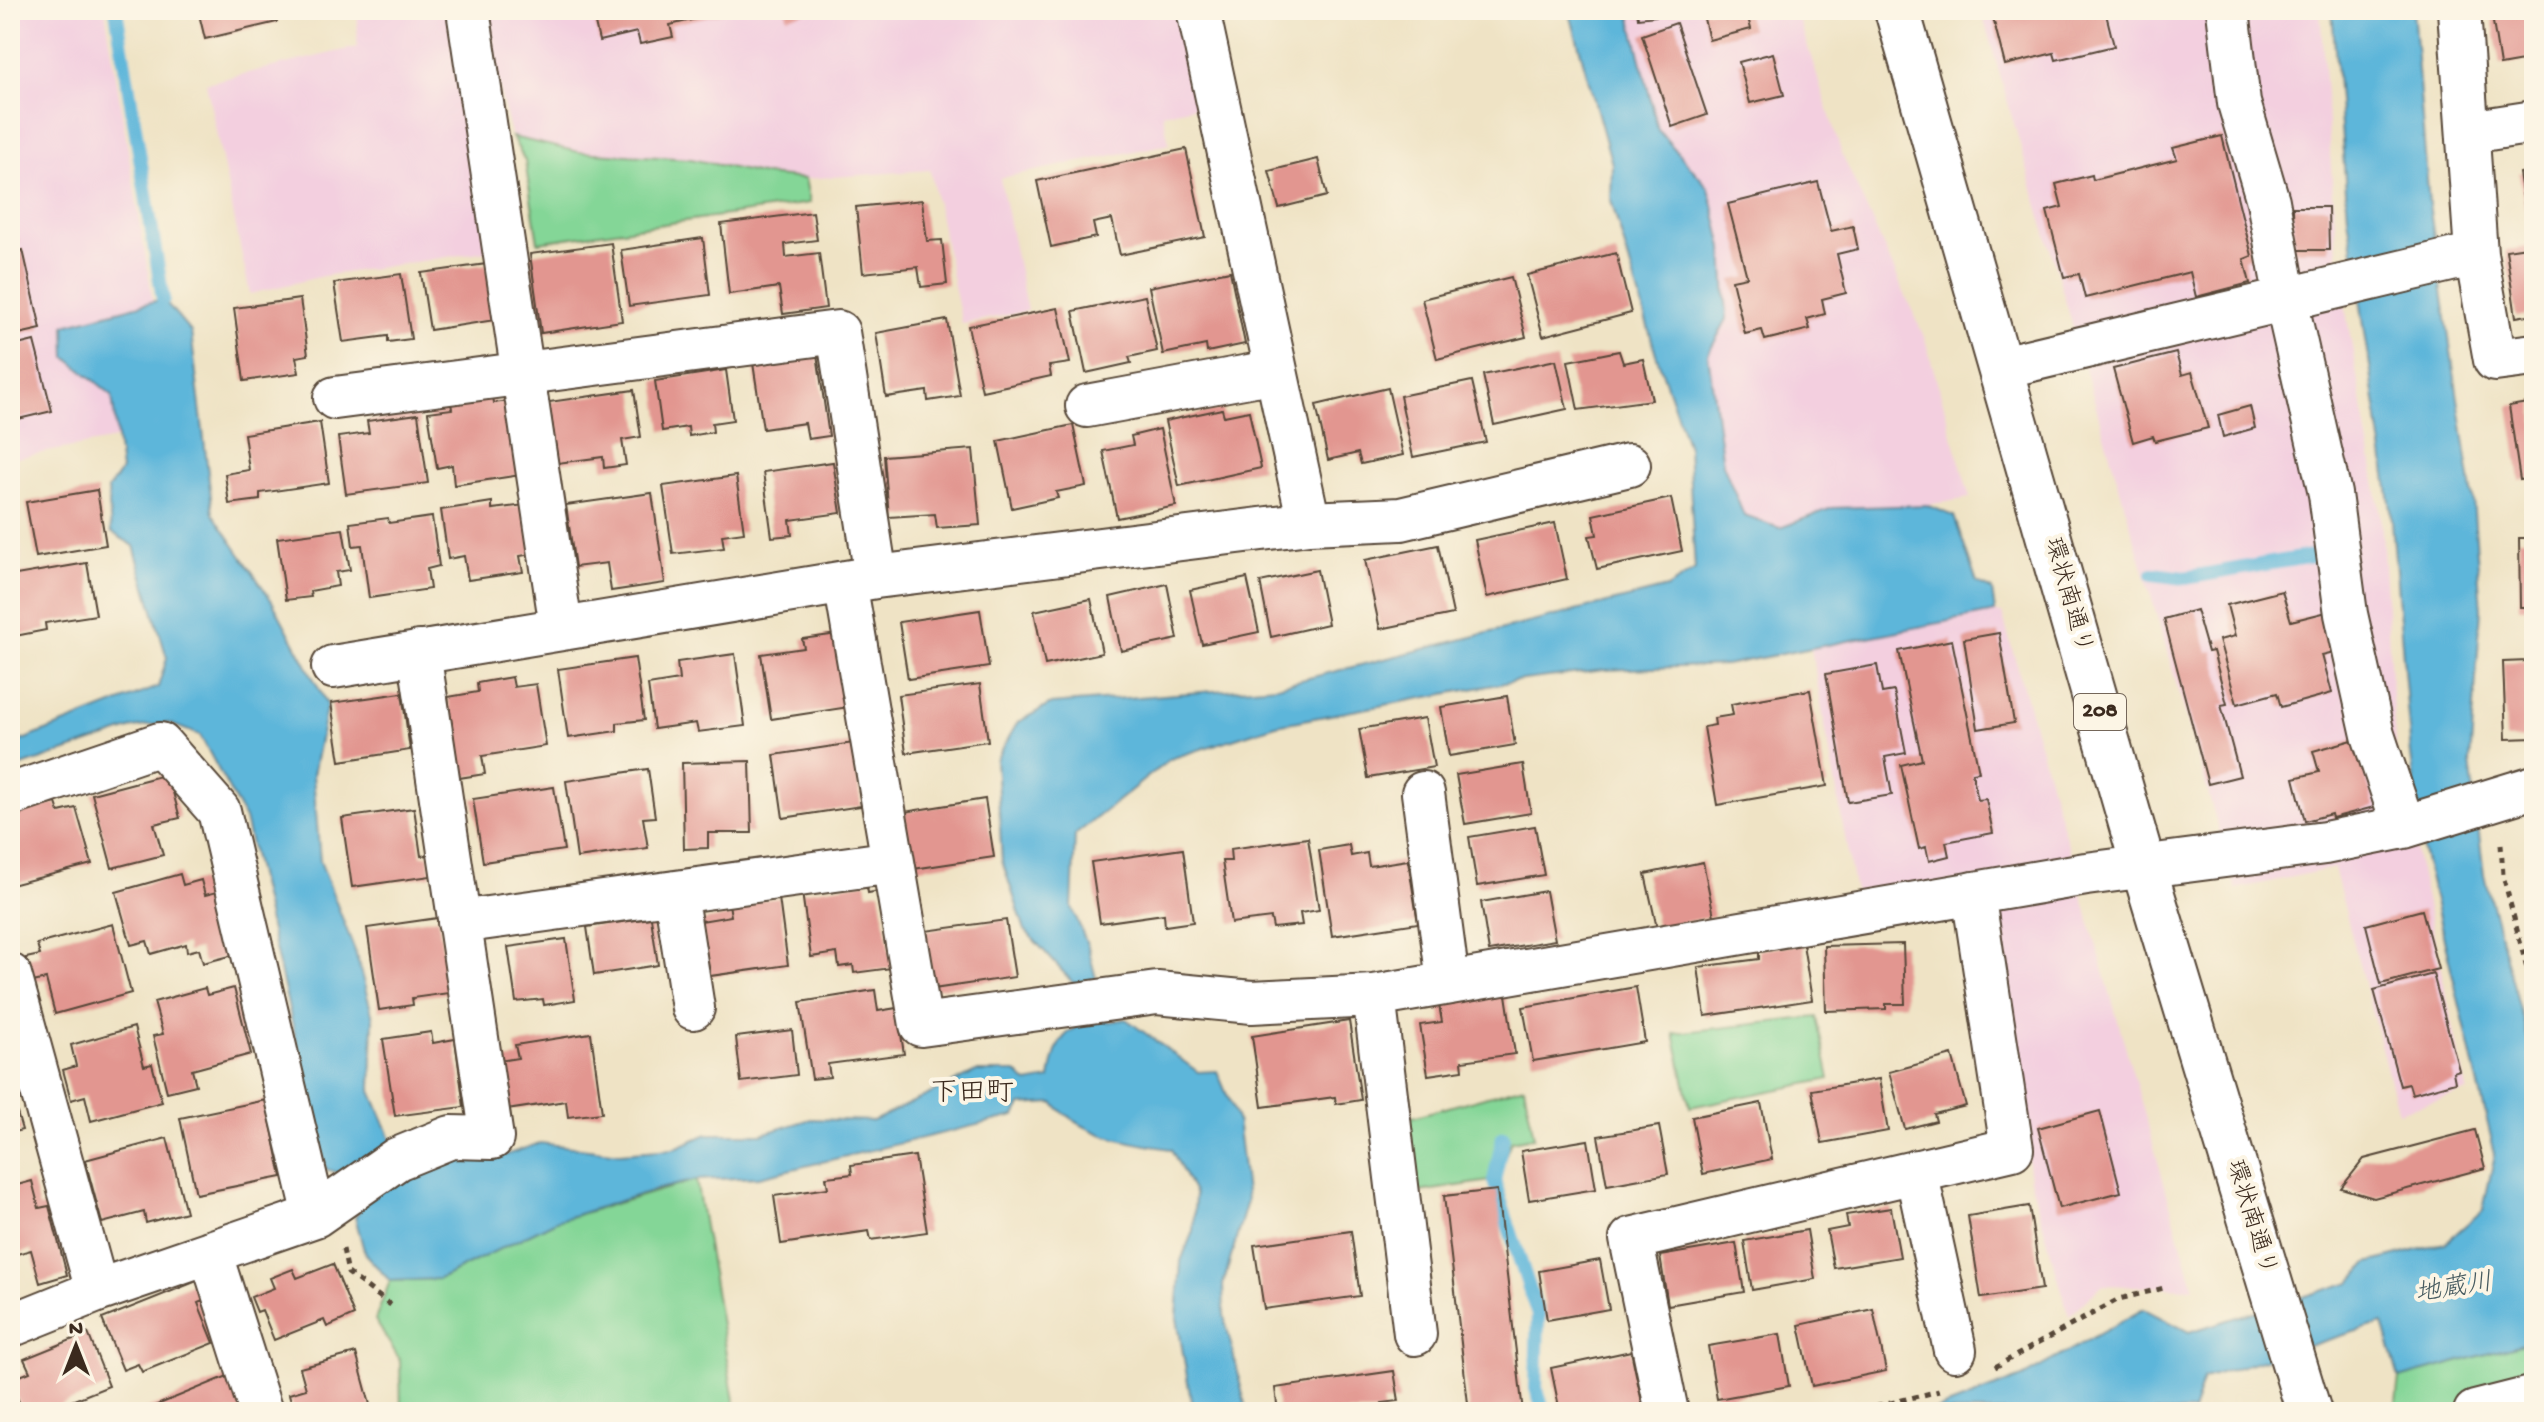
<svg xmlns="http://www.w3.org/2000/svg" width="2544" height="1422" font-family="'Gochi Hand','Klee One',sans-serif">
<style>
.built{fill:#f3cfdf}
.green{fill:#84d697;stroke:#60805a;stroke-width:2}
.water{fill:#5db6da;stroke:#4c707c;stroke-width:2}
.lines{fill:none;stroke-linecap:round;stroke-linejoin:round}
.stream{stroke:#5db6da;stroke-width:14}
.building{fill:#e29690}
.minor-casing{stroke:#564637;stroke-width:46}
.trunk-casing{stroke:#564637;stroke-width:48}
.path{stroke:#564637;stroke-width:5;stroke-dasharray:6 6;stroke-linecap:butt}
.minor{stroke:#fff;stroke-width:42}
.trunk{stroke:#fff;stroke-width:44}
.labels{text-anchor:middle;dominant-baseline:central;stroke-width:8;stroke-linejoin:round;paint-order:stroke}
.shield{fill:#fcf5e5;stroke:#75675a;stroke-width:2}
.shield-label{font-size:22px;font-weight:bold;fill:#3b2a1e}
.street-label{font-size:24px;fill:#3b2a1e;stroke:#fcf5e5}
.water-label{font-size:26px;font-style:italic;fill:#475b60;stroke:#fcf5e5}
.quarter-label{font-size:28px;fill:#3b2a1e;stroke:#fcf5e5}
</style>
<rect width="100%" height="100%" fill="#fcf5e5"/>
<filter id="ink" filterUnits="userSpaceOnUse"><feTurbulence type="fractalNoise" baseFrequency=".0125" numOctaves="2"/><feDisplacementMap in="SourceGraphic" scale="16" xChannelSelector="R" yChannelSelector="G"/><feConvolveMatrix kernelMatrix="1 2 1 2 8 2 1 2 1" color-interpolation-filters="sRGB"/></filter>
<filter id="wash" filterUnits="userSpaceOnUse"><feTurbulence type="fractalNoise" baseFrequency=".006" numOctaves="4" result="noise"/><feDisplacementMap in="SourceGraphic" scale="32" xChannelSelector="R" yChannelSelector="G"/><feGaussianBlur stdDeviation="1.8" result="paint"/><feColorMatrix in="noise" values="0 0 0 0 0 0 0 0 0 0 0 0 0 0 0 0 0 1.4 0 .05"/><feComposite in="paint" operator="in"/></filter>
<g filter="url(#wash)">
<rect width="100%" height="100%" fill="#efe3c5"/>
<path class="built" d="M10,10h95l51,310 6,110 -146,28 5,103 -11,2z
M358,10h101l34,240 -170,26 -73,18 -44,-211 151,-36z
M489,10h692l21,95 -39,9 6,30 -169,34 27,133 -65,13 -32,-154 -125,9 -39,-4 -75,-16 -112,-7 -67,-15 -11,-41z
M1629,10h167l46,144 83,185 45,159 -43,7 -95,3 -52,20 -36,-11 -21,-53 -15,-110 19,-35 -4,-71 -14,-60 -51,-58z
M1981,10h339l18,255 43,251 15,243 71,332 -69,21 -64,-244 -98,21z
M1995,612l7,1 192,675 -92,-3 -33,31 -39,-137 -37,-304 -137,23 -45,-250z"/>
<path class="green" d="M512,137l67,15 112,7 74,16 40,4 5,24 -272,39 -13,-81z
M1817,1017l13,62 -140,28 -16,-74z
M1524,1086l10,51 -23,4 -15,39 -90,14 -8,-73z
M696,1180l40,232h-335l-1,-52 -25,-40 15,-39 49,-2 117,-58z
M2534,1341v71h-139l4,-34z"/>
<path class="water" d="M1569,10h60l29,120 51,58 14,60 4,71 -19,35 15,110 21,52 36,12 52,-20 95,-3 27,11 23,67 15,7 3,22 -270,53 -120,5 -90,11 -239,44 -106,34 -95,76 -3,72 16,40 19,75 19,-3 72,53 19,-1 20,48 10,82 -24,84 1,30 23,97h-54l-16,-94 4,-57 12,-30 2,-36 -24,-46c-45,-7 -85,-12 -118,-46l-32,2 -6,11 -256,61 -63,3 -41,10 -99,31 -117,58 -49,2 -25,-27 -10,-37 10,-14 -13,-25 -26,-9 -81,-350 -45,-84 -32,-12 -35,5 -123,42v-25l148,-58 9,-29 -33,-112 -23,-14 -3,-43 13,-18 -9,-76 -46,-38 -1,-32 98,-26 28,33 22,182 59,87 55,103 -14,71 7,86 35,90 18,66 -2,74 21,50 34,18 80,-4 34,-12 80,10 53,-4 34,-15h55l49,-15 62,2 103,-49h40l11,11 23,-4c4,-27 8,-46 35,-56l-10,-38 -50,-55 -23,-69 -6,-101 22,-38 33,-18 226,-18 390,-98 28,-18 -7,-123 -32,-93 -45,-154 1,-36z
M2332,10h81l16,194 44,295 8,110 -11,153 14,113 50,187v279l-135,37 -16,-55 -180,55 -11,34h-260l90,-35 122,-68 45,23 162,-50 17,-19 77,-20 38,-33 12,-56 -73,-308 -11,-91 -20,-246 -43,-292z"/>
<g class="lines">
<path class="stream" d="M116,10l47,289
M2153,574l32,4 139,-24
M1503,1137l-9,44 44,134 -2,73 8,24"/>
</g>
<g id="blocks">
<path class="building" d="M198,10h77l2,12 -72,17z
M592,10h137l1,1 -60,14 3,12 -33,7 -3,-12 -38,9z
M786,10h26v1l-25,6z
M1637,10h37l1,4 -37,4z
M1702,10h44l5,19 -42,11z
M1991,10h114l9,36 -58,14 -2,-7 -49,12z
M2491,10h43v49l-34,6z
M1676,23l31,92 -35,12 -30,-92z
M1773,53l11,42 -34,8 -11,-41z
M2222,136l30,120 -8,3 6,24 -54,14 -6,-25 -105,26 -6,-24 -15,3 -17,-66 15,-4 -6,-23 36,-9 1,5 84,-21 -4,-11z
M1186,149l19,88 -85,18 -8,-36 -19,4 3,14 -45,10 -14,-66z
M1318,159l9,37 -48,12 -10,-37z
M2534,171v43l-8,2 -7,-43z
M1818,182l13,49 22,-5 5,23 -21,5 9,39 -24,6 3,15 -18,5 3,10 -45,11 -3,-10 -17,4 -13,-54 15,-3 -19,-73z
M922,200l5,41 15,-1 5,44 -26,3 -3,-20 -55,6 -7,-66z
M2293,207h35l1,43h-35z
M11,208l8,34 -9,2v-35z
M813,212l4,28 -32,4 1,13 33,-4 7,55 -43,6 -4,-27 -50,7 -8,-70z
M703,238l7,57 -81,11 -8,-56z
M611,243l11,78 -81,12 -11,-79z
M2534,246v68l-18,3 -10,-67z
M23,250l18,79 -31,7v-83z
M1616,253l15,60 -88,23 -16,-61z
M487,264l8,56 -65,10 -9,-57z
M1230,271l15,73 -38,8 -1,-7 -43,9 -14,-67z
M401,274l10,65 -23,3v-6l-45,6 -9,-59z
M1511,277l15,60 -89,22 -15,-60z
M1145,296l12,55 -28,6 2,6 -45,10 -13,-62z
M300,299l8,56 -12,2 3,16 -55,8 -10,-73z
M1058,308l12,55 -21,3 2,10 -69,15 -14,-65z
M947,320l13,76 -32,5 -1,-10 -41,6 -10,-64z
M34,341l18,70 -42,10v-74z
M1619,351l4,12 20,-4 9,41 -74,10 -10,-49z
M2176,353l6,22 10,-3 16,56 -53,13 -2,-5 -20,6 -20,-73z
M817,354l12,82 -21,3 -3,-16 -42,6 -10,-66z
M1556,360l11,49 -73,16 -11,-50z
M726,370l7,50 -21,3 1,9 -24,4 -1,-9 -26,4 -7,-50z
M1472,381l14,61 -73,15 -13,-61z
M1388,388l15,67 -42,9 -3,-11 -30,7 -12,-55z
M634,390l7,47 -19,3 4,25 -22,3 -1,-11 -45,6 -9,-61z
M492,391l2,12 16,-2 11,74 -67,10 -2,-20 -15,3 -9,-56 24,-3 -2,-12z
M2534,402v76l-14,2 -11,-74z
M2250,406l5,22 -32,9 -5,-22z
M1222,409l2,7 25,-5 12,57 -82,18 -14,-65z
M418,414l10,69 -82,11 -8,-57 31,-4 -2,-12z
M320,422l9,61 -69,10v7l-31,4 -4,-30 24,-4 -5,-36z
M1073,425l13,61 -30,6 2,6 -46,10 -14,-67z
M1160,429l16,77 -59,12 -14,-67 30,-6 -2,-9z
M973,449l7,76 -43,3 -2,-14 -46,3 -5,-61z
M833,462l8,51 -51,7 2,15 -20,2 -9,-65z
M736,476l8,56 -22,3 2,13 -51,6 -10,-68z
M97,490l9,55 -70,12 -10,-55z
M652,493l13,90 -54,8 -4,-28 -32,4 -9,-62z
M1671,498l11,53 -85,18 -8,-33 8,-1 -4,-20z
M492,502v7l33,-4 7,49 -12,2 3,16 -55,8 -4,-24 -16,3 -7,-49z
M432,517l7,49 -12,3 3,20 -61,9 -7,-53 -9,1 -3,-23 38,-5 1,5z
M1555,523l12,56 -80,18 -12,-57z
M343,529l7,41 -14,2 2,14 -28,5 1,6 -25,3 -9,-62z
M2519,538h15v69h-14z
M1438,545l15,69 -73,15 -15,-69z
M87,563l9,52 -51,8 1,7 -36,7v-61z
M1317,570l11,54 -57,13 -11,-55z
M1247,578l12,54 -57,12 -12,-54z
M1167,584l11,55 -57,12 -11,-54z
M2282,591l9,30 36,-9 11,39 -16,4 10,38 -51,14 -4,-14 -40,11 -18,-64 16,-4 -8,-31z
M1091,599l11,54 -57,12 -11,-54z
M980,610l9,57 -81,12 -9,-57z
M2196,610l12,42 5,-1 14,53 -6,1 19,71 -32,8 -44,-165z
M1999,633l15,90 -36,6 -14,-90z
M838,634l11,73 -78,12 -10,-65 43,-6 -2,-9z
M1952,640l27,132 -7,1 6,27 8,-1 7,34 -47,9 3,14 -20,5 -3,-14 -7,2 -18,-84 21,-5 -23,-109z
M735,654l10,72 -47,6 -2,-9 -42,6 -6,-44 31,-5 -2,-18z
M2528,654h6v84l-28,1 -3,-77 25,-1z
M635,658l9,62 -27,3v8l-49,7 -10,-69z
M1877,665l5,28 12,-2 12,62 -21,4 7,38 -44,7 -22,-128z
M512,677l2,10 22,-3 10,62 -64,10 3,18 -26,4 -11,-81 30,-5 -1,-9z
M980,684l8,57 -82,12 -8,-58z
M1810,690l17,96 -110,19 -13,-78 11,-2 -1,-7 19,-3 -2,-11z
M402,693l8,57 -70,11 -9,-58z
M1507,696l8,49 -66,11 -8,-49z
M1425,718l9,49 -66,11 -9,-49z
M2356,739l18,68 -42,11 -1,-4 -26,7 -11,-43 25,-6 -6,-21z
M860,742l-3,31 4,33 -78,12 -9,-63z
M750,761l2,72h-44v15l-24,1 -2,-86z
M1523,764l8,49 -66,11 -9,-49z
M648,769l7,48 -12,1 5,30 -71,10 -11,-77z
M168,774l12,44 -26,6 9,31 -51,13 -20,-74z
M554,787l10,63 -81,12 -10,-63z
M985,799l9,58 -81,12 -9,-57z
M56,803l3,9 17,-4 16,56 -81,21 -1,-70z
M414,808l7,48 7,-1 3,21 -79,11 -10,-69z
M1535,826l9,49 -67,11 -8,-49z
M1308,838l11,72 -19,3 2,12 -29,3 -2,-10 -40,5 -9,-62h9l-1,-12z
M1349,845l2,11 16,-3 2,13 39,-6 10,63 -86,13 -13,-86z
M1183,849l10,73 -28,4 -1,-12 -64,9 -9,-61z
M1703,862l11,54 -57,12 -12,-54z
M180,874l3,11 18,-5 4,15 12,-3 17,63 -31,8 -4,-14 -12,3 -1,-8 -35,10 -4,-13 -16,4 -15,-53z
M866,882l2,11 12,-2 12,77 -38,5 -1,-8 -14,2 -2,-14 -26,4 -9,-65z
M1546,891l9,49 -66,11 -8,-49z
M779,898l9,67 -78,11 -9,-55 30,-5 -2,-12z
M2422,910l16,59 -57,15 -15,-59z
M438,918l11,75 -37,5 1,7 -34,5 -12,-82z
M651,918l7,47 -64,10 -7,-48z
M1006,920l9,57 -82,12 -8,-58z
M113,924l18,69 -76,21 -9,-35 -13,3 -7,-24 14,-3 -3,-11z
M566,939l9,61 -31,5 -1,-6 -27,3 -8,-55z
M1803,944l9,56 -107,16 -7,-49 61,-8v-9z
M1903,944l2,60h-19v5l-60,2 -2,-65z
M2433,974l26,96 -6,2 2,10 -43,12 -3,-10 -9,2 -26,-96z
M1636,987l9,55 -112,19 -10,-54z
M205,988l2,7 27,-7 17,66 -59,16 4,15 -29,7 -14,-56 10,-2 -9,-32z
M1505,988l10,66 -53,7 1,9 -35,5 -8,-50 22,-3 -3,-17z
M875,990l3,21 19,-3 7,46 -76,10 2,13 -18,2 -12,-77z
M1349,1021l12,79 -25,4 -1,-7 -73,10 -10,-71z
M134,1027l10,39 8,-2 10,38 -71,19 -6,-25 -14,4 -8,-30 13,-4 -5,-21z
M792,1030l5,45 -56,7 -5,-45z
M431,1032l2,11 22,-4 9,68 -69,9 -12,-77z
M591,1033l11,80 -34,4 -2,-16 -66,10 -8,-49 26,-4 -3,-13z
M1952,1055l14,51 -32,8 2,7 -31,8 -16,-57z
M1879,1079l9,52 -66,12 -10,-53z
M10,1089l12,41 -12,3z
M266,1100l16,77 -86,17 -16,-76z
M1761,1103l11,56 -69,15 -11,-57z
M2100,1111l21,81 -62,16 -21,-80z
M1659,1126l9,48 -61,11 -9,-49z
M2475,1130l10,38 -111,30 -33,-10 23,-29z
M167,1138l19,74 -40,11 -2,-11 -42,11 -17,-63z
M1588,1140l8,49 -67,11 -8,-49z
M915,1156l12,76 -56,8 -2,-9 -88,13 -7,-48 54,-8 -2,-11 26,-3 -1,-9z
M32,1181l7,27 10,-2 18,69 -27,8 -9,-33 -21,6v-69z
M1497,1190l26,222h-54l-25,-216z
M2029,1206l13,83 -61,9 -13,-82z
M1891,1208l9,49 -66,11 -7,-37 21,-4 -2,-12z
M1807,1230l8,49 -63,11 -8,-49z
M1351,1231l9,65 -96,13 -10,-64z
M1736,1243l8,49 -76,13 -8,-49z
M1600,1260l9,49 -62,11 -8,-49z
M333,1264l21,51 -27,12 -3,-7 -50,20 -12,-30 -5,2 -6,-15 23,-9 -4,-10 23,-9 4,9z
M197,1281l8,19 -7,3 16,40 -72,29 -4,-8 -15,6 -21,-51z
M1873,1309l13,62 -74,15 -13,-61z
M88,1333l21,53 -65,26h-21l-13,-32 20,-8 -6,-13z
M1780,1334l9,52 -72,13 -9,-53z
M1631,1351l12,56 -22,5h-61l-9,-44z
M356,1353l16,59h-78l-5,-18 17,-5 -6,-21z
M1394,1371l5,30 -17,2 2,9h-106l-3,-24z
M230,1375l15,37h-105z"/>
</g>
</g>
<g filter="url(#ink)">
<use href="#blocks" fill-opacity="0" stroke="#564637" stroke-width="2"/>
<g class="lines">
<defs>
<path id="minor" d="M468,10l93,617
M2228,10l11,93 29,98 18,99 44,194 16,120 27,121 31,92
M2459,10l17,244 19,106 39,-5
M2469,132l65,-10
M2002,367l474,-113
M335,398l503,-66 38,245
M1087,406l189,-35
M1309,523l92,-4 228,-54
M845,582l76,443 236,-32 95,9 122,-6 712,-122 239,-31 79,-16 130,-40
M333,667l543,-90 433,-54 -111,-513
M1423,793l25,188
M10,795l150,-51 59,67 96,405 -218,75 -87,35
M675,892l18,116
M459,922l434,-60
M10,975l87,316
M1374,996l41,338
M1916,1171l39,179
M315,1216l82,-57 54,-22 41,1 -73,-486
M210,1252l51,160
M1667,1412l-36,-173 381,-90 -39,-256
M2475,1412l59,-15"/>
<path id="trunk" d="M1897,10l246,855 166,547"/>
</defs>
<use href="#minor" class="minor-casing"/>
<use href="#trunk" class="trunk-casing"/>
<path class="path" d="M2501,844l2,31 31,121
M343,1249l5,24 44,33
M1995,1367l124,-68 45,-11
M1854,1412l85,-21"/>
<use href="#minor" class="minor"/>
<use href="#trunk" class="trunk"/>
</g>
</g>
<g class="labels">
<rect class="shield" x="2074" y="694" width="52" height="36" rx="6"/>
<g class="shield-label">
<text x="2100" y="712">208</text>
</g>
<g class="street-label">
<text transform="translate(2067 596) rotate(74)">環状南通り</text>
<text transform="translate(2250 1218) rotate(73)">環状南通り</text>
</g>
<g class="water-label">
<text transform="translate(2454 1290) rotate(-9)">地蔵川</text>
</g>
<g class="quarter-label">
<text x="972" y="1094">下田町</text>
</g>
</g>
<rect width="2544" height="1422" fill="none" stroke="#fcf5e5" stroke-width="40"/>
<g transform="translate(76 1346)" stroke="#fcf5e5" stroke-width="6" paint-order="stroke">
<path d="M0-6L14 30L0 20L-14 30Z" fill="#3b2a1e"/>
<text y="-12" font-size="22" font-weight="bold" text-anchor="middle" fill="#3b2a1e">N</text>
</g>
</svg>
